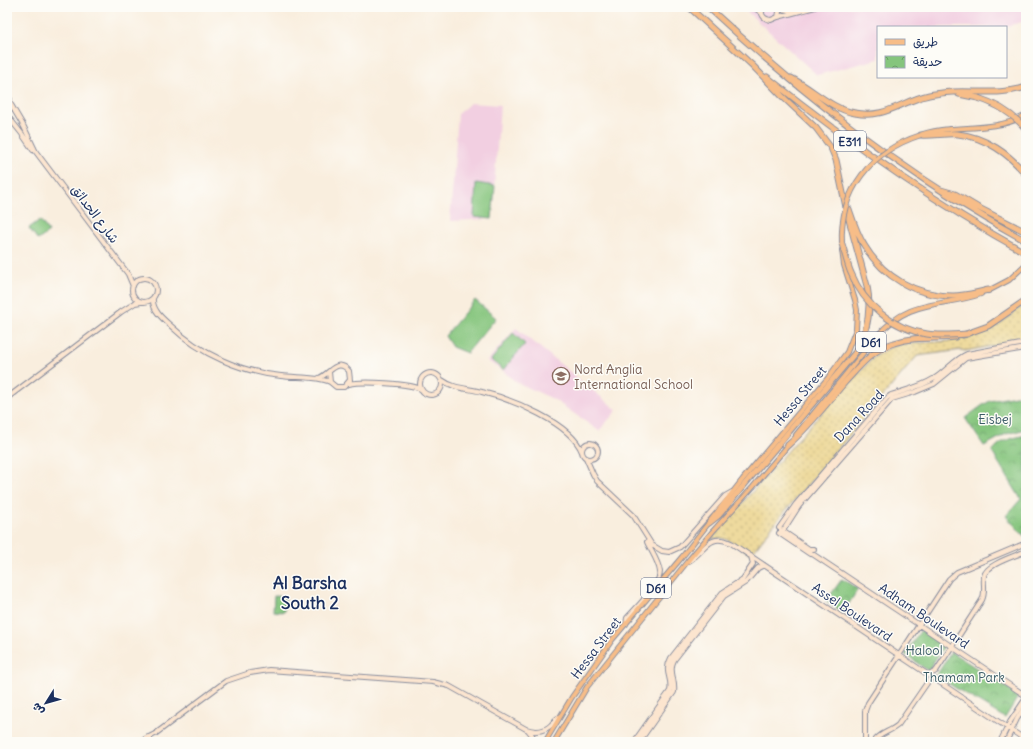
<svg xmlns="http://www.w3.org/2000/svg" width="1033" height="749" font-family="Delius,'Playpen Sans Arabic',sans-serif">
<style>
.built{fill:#f2cfe1}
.green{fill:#85c57d;stroke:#507a6e}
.sand{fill:url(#sand-dots);stroke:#84847e}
.park{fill:url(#park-crowns);stroke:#507a6e}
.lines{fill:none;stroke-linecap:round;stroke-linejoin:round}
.secondary-casing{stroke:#8a8e9e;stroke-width:6}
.primary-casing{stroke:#8a8e9e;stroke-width:6}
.highway-casing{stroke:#8a8e9e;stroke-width:7}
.secondary{stroke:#fce5cf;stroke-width:4}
.primary{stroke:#f7bd88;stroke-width:4}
.highway{stroke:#f7bd88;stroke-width:5}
.primary-bridge-casing{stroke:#8a8e9e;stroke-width:6;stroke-linecap:butt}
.highway-bridge-casing{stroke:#8a8e9e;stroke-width:7;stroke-linecap:butt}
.primary-bridge{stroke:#f7bd88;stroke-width:4}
.highway-bridge{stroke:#f7bd88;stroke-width:5}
.labels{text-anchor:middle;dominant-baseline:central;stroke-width:3;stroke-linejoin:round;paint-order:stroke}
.shield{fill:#fdfcf7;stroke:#5f6c8c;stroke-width:1}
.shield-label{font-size:12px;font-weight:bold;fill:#1b2f5e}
.street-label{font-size:13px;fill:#1b2f5e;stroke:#fdfcf7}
.education-label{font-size:13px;fill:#785e54;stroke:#fdfcf7;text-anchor:start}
.park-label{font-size:13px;fill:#3b5c67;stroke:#fdfcf7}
.district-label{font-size:17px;font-weight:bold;fill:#1b2f5e;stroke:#fdfcf7}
</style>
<defs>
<pattern id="sand-dots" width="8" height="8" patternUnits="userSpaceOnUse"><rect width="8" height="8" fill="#eeda9e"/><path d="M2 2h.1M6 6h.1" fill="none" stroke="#ccbb8a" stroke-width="1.8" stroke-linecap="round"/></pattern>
<pattern id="park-crowns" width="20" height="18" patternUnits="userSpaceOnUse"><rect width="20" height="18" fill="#85c57d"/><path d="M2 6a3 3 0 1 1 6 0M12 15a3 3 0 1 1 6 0" fill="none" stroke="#6ca06a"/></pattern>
</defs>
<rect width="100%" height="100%" fill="#fdfcf7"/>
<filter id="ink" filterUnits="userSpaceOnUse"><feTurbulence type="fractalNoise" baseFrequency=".025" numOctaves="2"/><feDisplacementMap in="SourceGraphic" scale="8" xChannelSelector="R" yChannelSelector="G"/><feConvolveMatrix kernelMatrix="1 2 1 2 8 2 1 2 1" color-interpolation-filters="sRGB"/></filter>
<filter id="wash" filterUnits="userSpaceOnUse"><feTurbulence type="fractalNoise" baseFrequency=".012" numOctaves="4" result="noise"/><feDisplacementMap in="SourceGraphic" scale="16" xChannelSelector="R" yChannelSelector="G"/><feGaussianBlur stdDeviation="0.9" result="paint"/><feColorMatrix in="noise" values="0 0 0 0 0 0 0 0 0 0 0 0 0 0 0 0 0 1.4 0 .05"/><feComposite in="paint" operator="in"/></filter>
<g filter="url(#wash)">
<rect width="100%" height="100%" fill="#f9eede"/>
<path class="built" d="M742,7h284v14l-23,6h-125v32l-61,16z
M470,103l30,2 -8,114 -42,2 8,-107z
M516,328l101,82 -18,21 -46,-32 -37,-17 -14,-12 -15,-9z"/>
<path class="green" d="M476,183l19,3 -3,33 -18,-2z
M40,220l9,12 -11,8 -9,-12z
M475,300l21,18 -29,35 -15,-6 -7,-11z
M513,333l12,11 -22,26 -12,-10z
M274,596l11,1 -1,15 -11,-1z"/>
<path class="sand" d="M1026,303v37l-61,11 -4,-1 -44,6 -142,167 -24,31 -23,-14 -7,-2 -10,1 113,-129 51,-54 16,-9 10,-3 51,-3 18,-4 14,-4 16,-9z"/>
<path class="park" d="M1026,394v35l-20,5 -22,12 -19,-28 18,-13 7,-4z
M1026,435v103l-20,-22 15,-17 -29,-47c7,-12 21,-14 34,-17z
M842,579l16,10 -15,24 -17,-12z
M921,630l23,16 -16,25 -23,-17z
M951,652l68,43 -14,23 -69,-42z"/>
</g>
<g filter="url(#ink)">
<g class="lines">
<defs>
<path id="secondary" d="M753,7l9,6
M763,7c-3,7 0,12 8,13l7,-3 1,-5 -1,-5
M779,9l9,1 14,-3
M778,17l37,-10
M7,91l3,9 -3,7
M10,103l13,22 13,27 92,122 5,12
M7,115l15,19 11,16
M132 290a12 12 0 1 1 24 0a12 12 0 1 1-24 0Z
M153,299c-1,11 10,20 18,27 29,28 70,46 110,50 14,2 36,0 49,6
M420 384a11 11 0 1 1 22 0a11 11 0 1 1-22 0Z
M319,378c11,-4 18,-21 30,-7l1,9 -6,7h-8l-6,-5 -1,-10
M442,380c12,9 26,8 40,12 29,7 89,31 100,60
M349,384c11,-3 64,-1 73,6
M7,398l114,-86 14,-9 6,-1
M582 451a8 8 0 1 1 16 0a8 8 0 1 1-16 0Z
M586,458l7,16 4,7 36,34 19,30 10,6 7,1 11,-5 45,-51 7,-4
M779,528l17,-24 91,-106 4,-3c15,-5 30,-8 44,-17 11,-7 20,-19 32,-24l59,-11
M781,530l28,19h5
M779,533l31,21
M781,534l18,-28 93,-107 23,-7 19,-8 32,-26 60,-10
M811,553l215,143
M689,561c16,-9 19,-29 42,-18l295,197
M626,624l1,-6c9,-10 33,-33 33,-46 -1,-10 -9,-21 -13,-30
M929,675l7,-4 46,-71c4,-8 1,-15 2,-24 2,-12 32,-20 42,-25
M528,730l4,5 4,7
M149,737l6,-3 71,-53 24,-8 19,-3 164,12 16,4 77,43c9,3 18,3 25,-4 3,-3 3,-5 7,-7
M146,742l-1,-3 3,-2 2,1v4
M634,742l36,-51c3,-14 -7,-18 1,-33l51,-65 21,-14 10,-15 -2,-8
M639,742l35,-50c2,-11 -6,-21 0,-32l50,-64 22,-14 12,-14 6,-3
M865,742v-31l3,-8 81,-124 8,-7 69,-29
M874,742c5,-9 16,-10 24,-17l29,-42 5,-6
M1000,742l10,-20 16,-24
M1006,742l11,-23 9,-14"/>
<path id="primary" d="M923,134c9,-3 18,-4 27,-5 26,-2 53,-1 76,-14
M988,291l21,-11 17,-16
M796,435l81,-99c33,-38 62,-28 104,-42
M545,742l27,-45 40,-57 70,-83 61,-78 85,-101 19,-26 9,-23 1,-19 -2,-10 -11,-35 -2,-15
M554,742l33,-55 100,-125 26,-31 40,-44 37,-44"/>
<path id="highway" d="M689,7l64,59
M708,7c97,90 202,171 318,234
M767,77c83,66 166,125 259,176
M791,78c22,11 40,31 64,35 31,6 46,-12 74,-18 7,-1 16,-3 24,-3 24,-1 50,3 73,-5
M959,94l19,4
M921,135c12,1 25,-2 37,-1 27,3 52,20 68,41
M941,190l14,4 22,13 49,25
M849,209c4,12 8,25 15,36 19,32 52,51 89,51 12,0 25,-4 36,-6
M963,335l25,-9 38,-26
M788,445c21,-18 39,-42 57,-63 15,-16 28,-33 49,-39 20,-7 41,-4 61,-6
M709,523l10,-8 136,-162c13,-21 17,-42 12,-67l-20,-74 -11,-52 -5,-12 -15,-20 -34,-32 -30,-31"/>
</defs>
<use href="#secondary" class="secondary-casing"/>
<use href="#primary" class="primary-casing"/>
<use href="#highway" class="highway-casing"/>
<use href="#secondary" class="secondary"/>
<use href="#primary" class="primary"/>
<use href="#highway" class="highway"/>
<defs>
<path id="primary-bridge" d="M842,244c-3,-54 29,-93 79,-109"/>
<path id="highway-bridge" d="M978,98c19,6 35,16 48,31
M842,244c3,9 5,20 9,29 13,32 42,56 76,61 13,2 27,1 40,0"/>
</defs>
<use href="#primary-bridge" class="primary-bridge-casing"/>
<use href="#highway-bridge" class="highway-bridge-casing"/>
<use href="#primary-bridge" class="primary-bridge"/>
<use href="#highway-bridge" class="highway-bridge"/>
</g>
</g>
<defs>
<symbol id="school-ring" viewBox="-11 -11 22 22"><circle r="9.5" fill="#fdfcf7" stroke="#8d6e63" stroke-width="1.5"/><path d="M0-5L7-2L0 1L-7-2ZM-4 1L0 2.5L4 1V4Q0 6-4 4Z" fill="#8d6e63"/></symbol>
</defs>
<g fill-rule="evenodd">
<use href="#school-ring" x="551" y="366" width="20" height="20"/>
</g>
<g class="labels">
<g class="shield">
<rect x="834" y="131" width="32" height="20" rx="3"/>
<rect x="856" y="332" width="30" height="20" rx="3"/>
<rect x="641" y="578" width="30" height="20" rx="3"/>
</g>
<g class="shield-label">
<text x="850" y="141">E311</text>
<text x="871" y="342">D61</text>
<text x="656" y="588">D61</text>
</g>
<g class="street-label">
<text transform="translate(95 214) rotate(53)">شارع الحدائق</text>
<text transform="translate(800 396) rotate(-50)">Hessa Street</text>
<text transform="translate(859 416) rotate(-47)">Dana Road</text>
<text transform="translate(852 612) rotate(34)">Assel Boulevard</text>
<text transform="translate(924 616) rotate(34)">Adham Boulevard</text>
<text transform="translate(596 648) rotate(-53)">Hessa Street</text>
</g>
<g class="education-label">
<text x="574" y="369">Nord Anglia<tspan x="574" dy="15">International School</tspan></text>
</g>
<g class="park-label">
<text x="995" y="419">Eisbej</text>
<text x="924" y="650">Halool</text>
<text x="964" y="677">Thamam Park</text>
</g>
<g class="district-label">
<text x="310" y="583">Al Barsha<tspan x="310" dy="20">South 2</tspan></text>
</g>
</g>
<rect width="1033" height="749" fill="none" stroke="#fdfcf7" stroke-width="24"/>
<rect x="877" y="26" width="130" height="52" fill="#fdfcf7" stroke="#a3aaba"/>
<rect x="885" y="39" width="20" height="6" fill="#f7bd88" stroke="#a3aaba"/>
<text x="913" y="46" font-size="12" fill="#1b2f5e">طريق</text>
<rect x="885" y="56" width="20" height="12" fill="url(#park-crowns)" stroke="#a3aaba"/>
<text x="913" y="66" font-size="12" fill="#1b2f5e">حديقة</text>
<g transform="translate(46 703) rotate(233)" stroke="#fdfcf7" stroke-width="3" paint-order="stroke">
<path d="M0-3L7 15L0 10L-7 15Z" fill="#1b2f5e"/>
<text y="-6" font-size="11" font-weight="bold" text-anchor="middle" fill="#1b2f5e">ش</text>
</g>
</svg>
